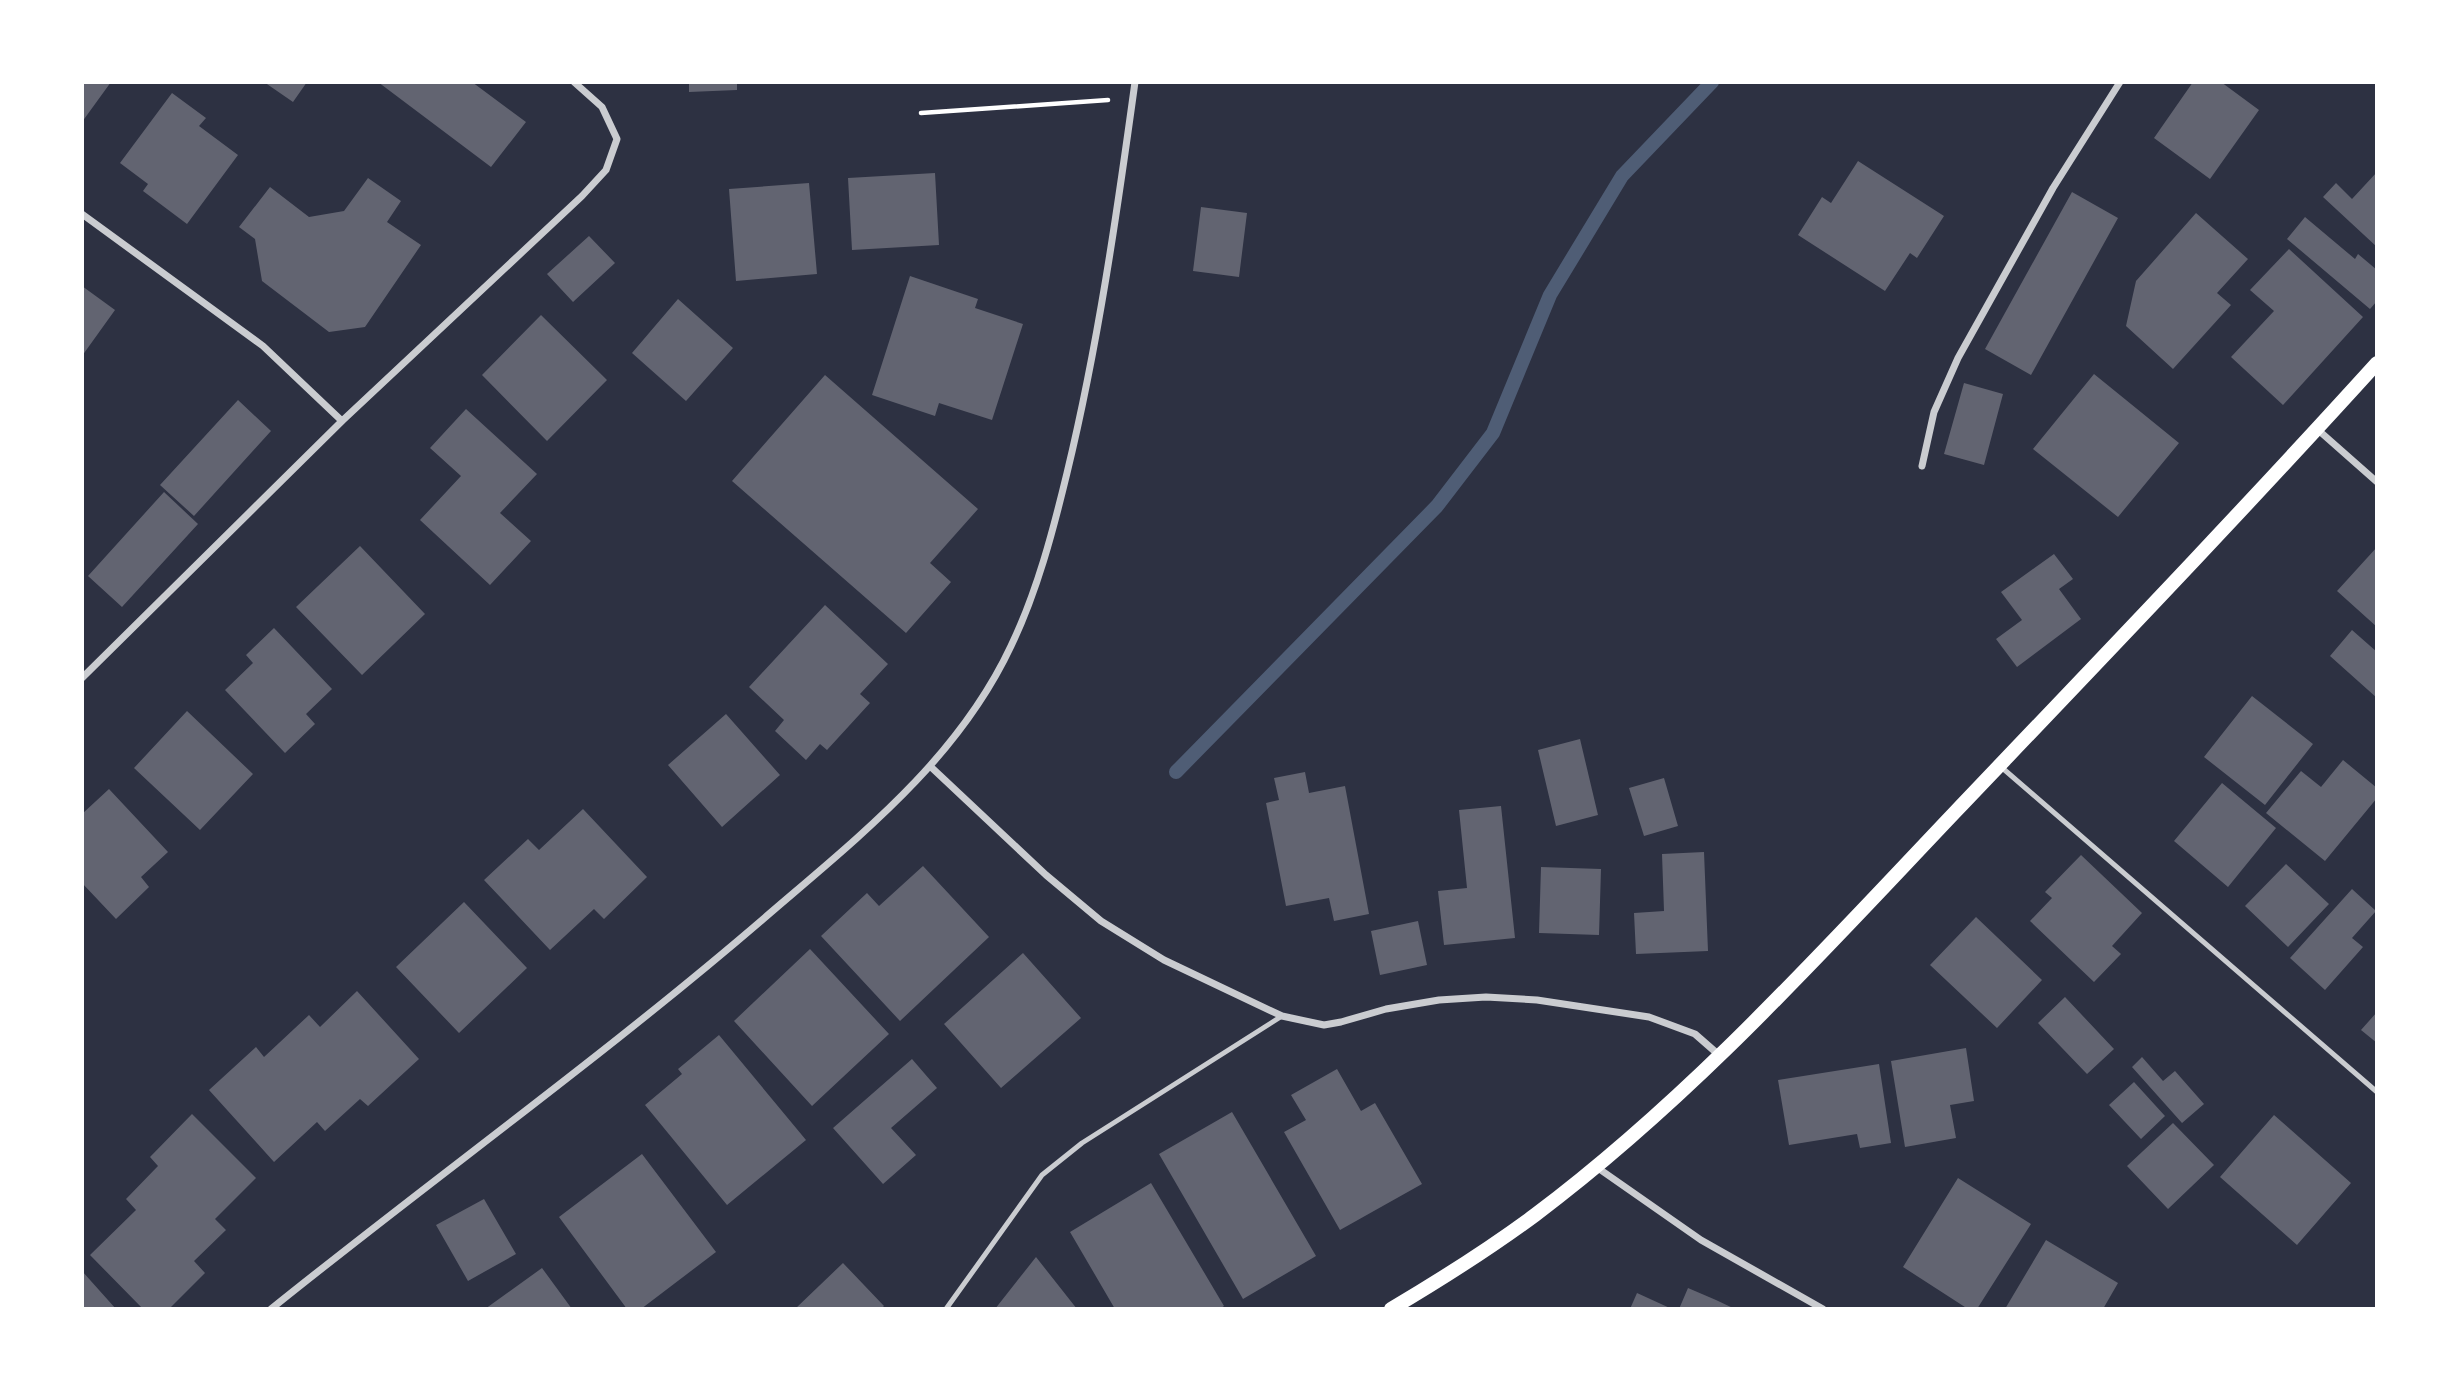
<svg xmlns="http://www.w3.org/2000/svg" width="2459" height="1391" font-family="'DejaVu Sans',sans-serif">
<style>
.lines{fill:none;stroke-linecap:round;stroke-linejoin:round}
.stream{stroke:#4f5d75;stroke-width:14}
.building{fill:#626471}
.path{stroke:#fff;stroke-width:4.5}
.service{stroke:#caccd0;stroke-width:5}
.minor{stroke:#caccd0;stroke-width:7}
.secondary{stroke:#fff;stroke-width:14}
</style>
<rect width="100%" height="100%" fill="#2d3142"/>
<g class="lines">
<path class="stream" d="M1176,772l261,-266 56,-73 57,-138 72,-119 90,-94"/>
</g>
<path class="building" d="M82,82h29l-29,40z
M264,82h43l-14,20z
M378,82h94l54,40 -35,45z
M689,82h48v8l-48,2z
M2193,82h28l38,28 -49,69 -56,-41z
M172,93l34,25 -7,8 39,29 -51,69 -44,-33 5,-7 -28,-21z
M1858,161l86,55 -27,42 -7,-5 -25,38 -87,-56 24,-38 9,6z
M2377,172v75l-54,-50 13,-14 16,16z
M935,173l4,72 -87,5 -4,-72z
M368,178l33,23 -14,21 34,23 -56,82 -36,5 -67,-51 -7,-42 -16,-12 31,-40 39,30 35,-6z
M809,183l8,91 -81,7 -7,-92z
M2072,192l46,26 -87,157 -46,-26z
M1201,207l46,6 -8,64 -46,-6z
M2196,213l52,46 -31,34 14,12 -58,64 -47,-43 10,-45z
M2305,217l50,42 3,-5 19,16v31l-7,8 -83,-70z
M589,236l26,27 -42,39 -26,-28z
M2289,249l74,68 -80,88 -52,-48 43,-46 -24,-21z
M910,276l68,23 -3,9 48,16 -31,96 -53,-17 -4,13 -63,-21z
M82,286l33,24 -33,46z
M678,299l55,49 -47,53 -54,-48z
M541,315l66,65 -60,61 -65,-66z
M2094,374l85,69 -61,74 -85,-68z
M825,375l153,134 -48,54 21,19 -45,51 -174,-152z
M1964,383l39,11 -19,71 -40,-11z
M238,400l33,31 -77,85 -34,-31z
M466,409l71,65 -37,39 31,28 -41,44 -70,-65 41,-44 -31,-28z
M164,492l34,32 -76,83 -34,-31z
M360,546l65,68 -63,61 -66,-68z
M2377,547v80l-40,-36z
M2054,554l19,25 -14,10 22,30 -64,48 -21,-28 26,-19 -21,-28z
M825,605l63,59 -28,30 10,9 -43,47 -7,-6 -14,16 -31,-29 9,-11 -35,-33z
M274,628l58,61 -26,25 9,10 -30,29 -60,-63 28,-27 -7,-8z
M2352,630l25,22v46l-47,-42z
M2252,696l61,48 -48,61 -61,-48z
M187,711l66,63 -53,56 -66,-62z
M726,714l54,61 -58,52 -54,-62z
M1580,739l18,76 -42,11 -18,-76z
M2343,760l34,28v10l-52,63 -59,-48 35,-42 20,16z
M1305,772l4,21 36,-7 24,128 -35,7 -5,-23 -43,8 -20,-103 13,-3 -5,-22z
M1664,778l14,48 -34,10 -15,-48z
M2222,783l54,45 -48,59 -54,-46z
M109,789l59,63 -27,25 8,10 -33,32 -34,-36v-69z
M1501,806l14,132 -71,7 -6,-54 29,-3 -8,-78z
M583,809l64,68 -43,42 -10,-10 -44,41 -66,-70 44,-41 11,11z
M1704,852l4,99 -72,3 -2,-41 30,-2 -2,-57z
M2081,855l61,58 -30,33 9,8 -27,28 -64,-61 22,-23 -7,-6z
M2286,864l43,40 -41,43 -43,-41z
M923,866l66,71 -89,84 -79,-85 46,-43 12,13z
M1541,867l60,2 -2,66 -60,-2z
M2352,889l24,22 -24,27 11,9 -38,43 -35,-32z
M464,902l63,66 -68,65 -63,-66z
M1976,917l66,63 -45,48 -67,-63z
M1418,921l9,44 -47,10 -9,-44z
M810,949l79,85 -77,72 -78,-85z
M1023,953l58,65 -80,70 -57,-64z
M357,991l62,68 -51,47 -8,-7 -35,32 -8,-9 -43,40 -65,-72 47,-43 8,10 45,-42 11,12z
M2065,997l49,52 -27,25 -49,-51z
M2377,1012v31l-16,-13z
M719,1035l87,105 -79,65 -82,-100 37,-31 -4,-5z
M1966,1048l8,53 -24,4 6,33 -51,9 -14,-86z
M2142,1057l21,24 12,-10 29,33 -22,19 -50,-56z
M912,1059l25,29 -46,40 25,27 -33,29 -50,-56z
M1879,1064l12,79 -31,5 -3,-14 -68,11 -11,-65z
M1337,1069l24,42 14,-8 47,81 -82,46 -56,-98 22,-12 -15,-25z
M2134,1082l31,34 -24,23 -32,-34z
M1232,1112l84,144 -73,43 -84,-145z
M192,1114l64,64 -41,41 11,11 -32,31 11,12 -36,36h-26l-53,-54 46,-45 -10,-11 32,-33 -8,-9z
M2274,1115l77,68 -54,62 -77,-68z
M2173,1123l41,42 -46,44 -41,-43z
M642,1154l74,98 -75,57h-14l-68,-92z
M1958,1178l73,46 -54,85h-9l-65,-42z
M1151,1183l73,123 -4,3h-105l-45,-77z
M484,1199l32,55 -48,27 -32,-56z
M2046,1240l72,43 -15,26h-98z
M1036,1257l41,52h-82z
M843,1263l41,43 -3,3h-86z
M542,1268l30,41h-87z
M82,1271l34,38h-34z
M1688,1288l28,12 19,9h-56z
M1637,1293l35,16h-42z"/>
<g class="lines">
<path class="path" d="M921,113l187,-13"/>
<path class="service" d="M2000,766l377,326
M946,1309l96,-134 40,-32 200,-127"/>
<path class="minor" d="M82,214l181,132 79,75
M2317,429l60,53
M1922,466l12,-54 24,-54 95,-170 67,-106
M82,678l260,-257 240,-225 24,-26 11,-31 -15,-32 -28,-25
M931,767l115,108 55,46 63,39 118,56 42,9 17,-3 45,-13 53,-9 47,-3 51,3 112,17 46,17 24,21
M1595,1166l106,74 122,69
M271,1309c165,-133 337,-256 498,-395 92,-79 189,-155 242,-268 26,-54 42,-115 56,-173 31,-128 50,-260 68,-391"/>
<path class="secondary" d="M1391,1309c49,-29 98,-60 144,-94 156,-117 288,-264 422,-405 141,-148 283,-296 420,-447"/>
</g>
<rect width="2459" height="1391" fill="none" stroke="#ffffff" stroke-width="168"/>
</svg>
